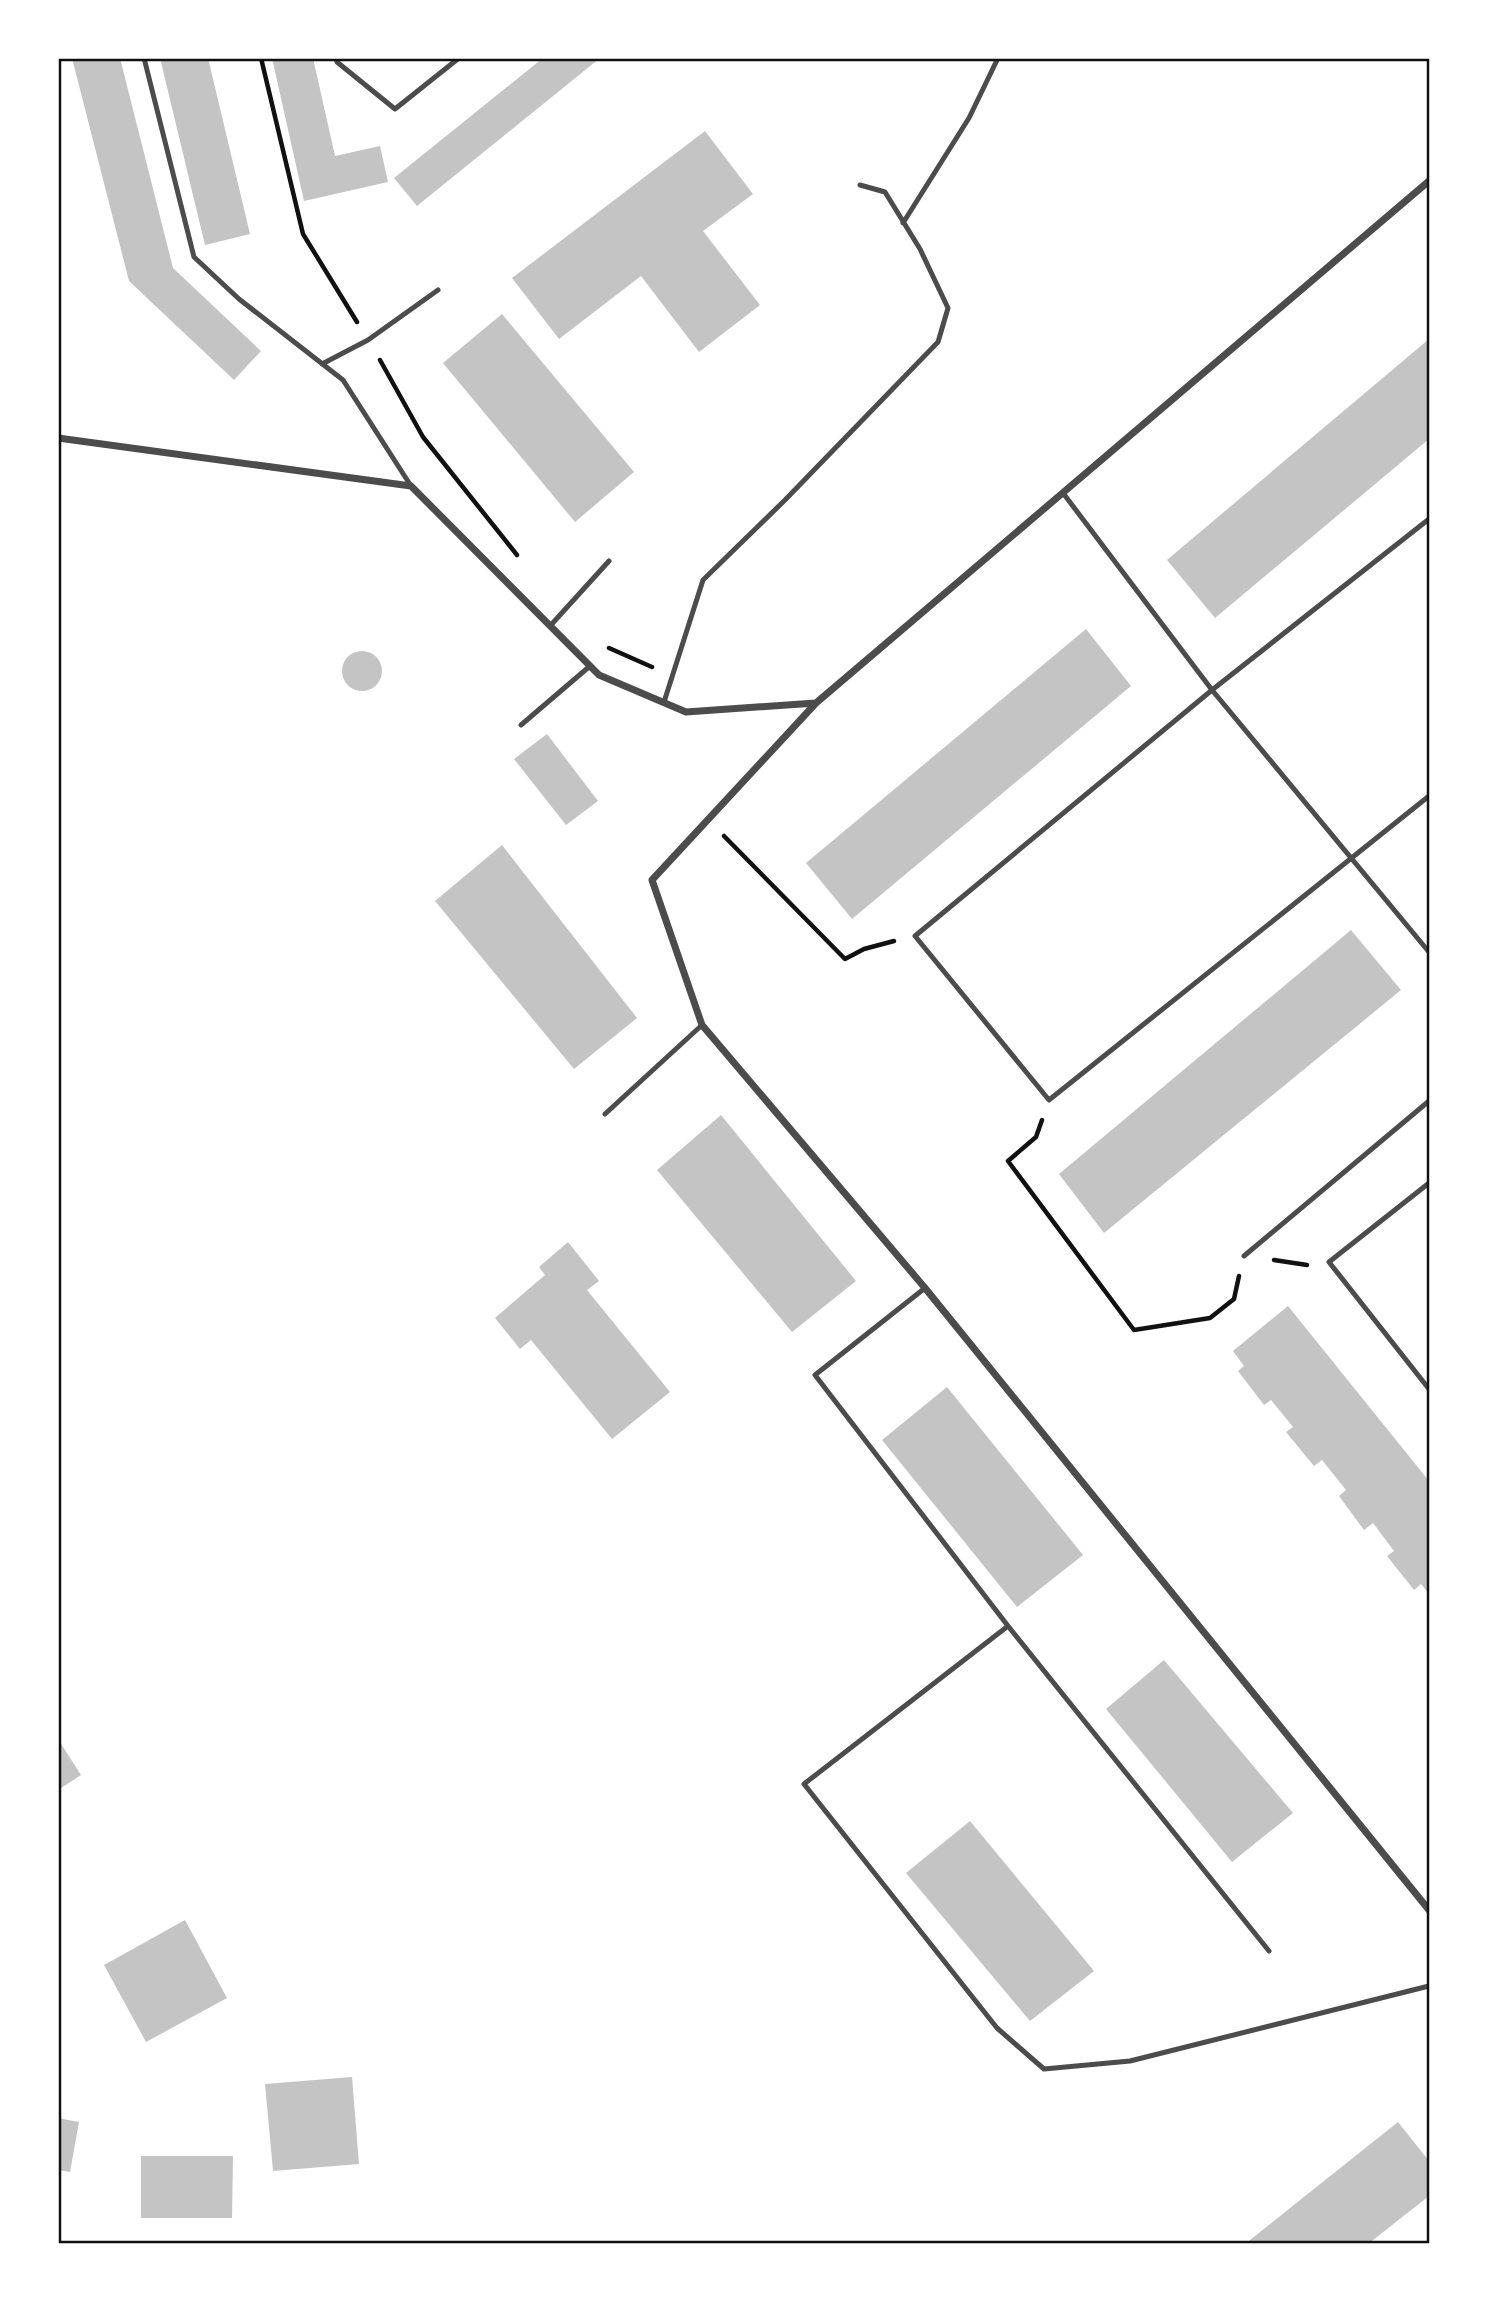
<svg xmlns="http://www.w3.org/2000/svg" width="1487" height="2302" font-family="Montserrat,sans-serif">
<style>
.building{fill:#c4c4c4}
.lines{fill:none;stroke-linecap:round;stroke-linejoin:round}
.path{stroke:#111;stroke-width:4.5}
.service{stroke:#4c4c4c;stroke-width:5}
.minor{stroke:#4c4c4c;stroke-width:7}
.neatline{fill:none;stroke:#111;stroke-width:2.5}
</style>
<rect width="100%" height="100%" fill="#fff"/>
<path class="building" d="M72,58h48l53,210 88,83 -27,29 -105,-99z
M160,58h48l42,176 -45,11z
M272,58h41l22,98 45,-10 8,36 -84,19z
M543,58h57l-183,148 -23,-28z
M705,131l48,63 -50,37 57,74 -61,47 -58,-76 -82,63 -47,-61z
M502,314l132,158 -59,50 -132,-159z
M1429,339v100l-214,179 -48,-58z
M1086,629l45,57 -279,233 -46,-56z
M342 671a20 20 0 1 1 40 0a20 20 0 1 1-40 0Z
M547,734l51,67 -32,24 -52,-66z
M502,845l135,173 -63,51 -139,-168z
M1351,930l50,60 -297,243 -45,-59z
M721,1115l135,166 -64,51 -135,-162z
M568,1242l31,39 -12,9 83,102 -58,47 -81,-99 -11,9 -25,-31 50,-43 -6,-8z
M1288,1306l141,175v113l-8,-10 -7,6 -27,-34 7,-5 -21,-28 -9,7 -25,-34 7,-6 -24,-30 -8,6 -28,-34 7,-5 -22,-27 -7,5 -26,-34 6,-5 -11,-15z
M947,1387l136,168 -66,52 -135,-167z
M1164,1660l129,153 -61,49 -126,-153z
M58,1739l23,36 -23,15z
M970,1821l124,150 -64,50 -124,-148z
M185,1920l42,78 -81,44 -42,-77z
M352,2077l7,87 -86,7 -8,-87z
M58,2118l21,4 -9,50 -12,-2z
M1398,2122l31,39v35l-61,48h-123z
M141,2156h92l-1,62h-91z"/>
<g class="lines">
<path class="path" d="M261,58l42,176 54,88
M380,360l43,77 94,118
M609,648l43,19
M724,836l121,123 19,-10 30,-8
M1042,1120l-6,17 -28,24 126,169 76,-12 24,-19 5,-23
M1274,1260l33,5"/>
<path class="service" d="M144,58l50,199 45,42 104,81 68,106
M336,58l1,4 58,47 64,-51
M903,223l66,-105 29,-60
M322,364l46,-24 70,-50
M1063,493l149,197 217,262
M1429,519l-217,171 -297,246 134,164 380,-304
M550,626l59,-65
M664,702l39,-122 82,-80 153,-158 10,-34 -28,-59 -35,-57 -25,-7
M521,725l69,-59
M605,1114l97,-89
M1429,1183l-100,79 100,127
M1244,1256l185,-155
M925,1288l-110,87 193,251 -204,158 193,244 47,41 86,-8 299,-75
M1008,1626l261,325"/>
<path class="minor" d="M58,438l353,48 188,189 87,37 130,-9 613,-522
M816,703l-164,177 50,145 223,263 504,622"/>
</g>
<rect width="1487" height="2302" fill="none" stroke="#ffffff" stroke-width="119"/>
<rect x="60" y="60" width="1368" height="2182" class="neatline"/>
</svg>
